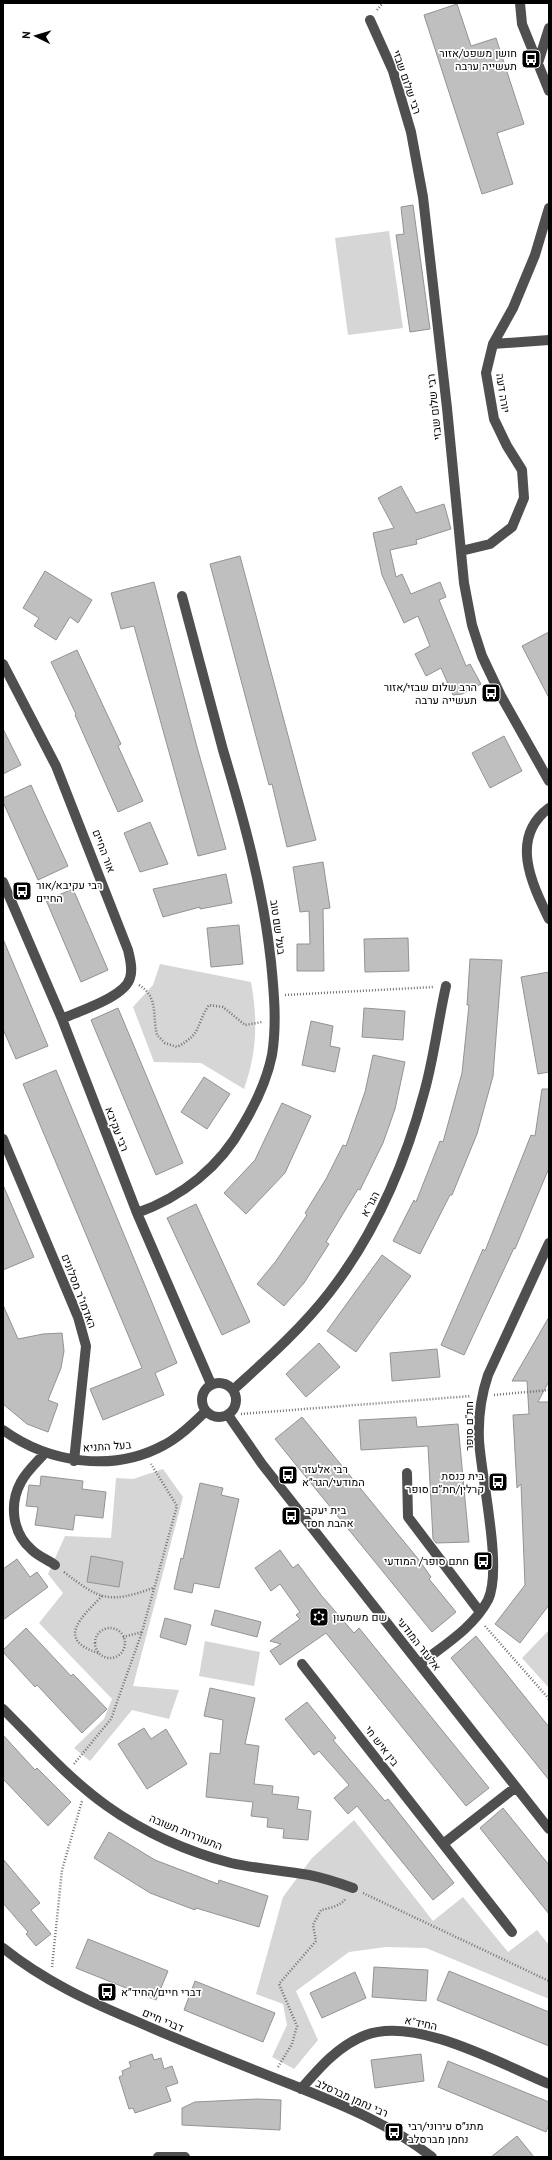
<svg xmlns="http://www.w3.org/2000/svg" width="552" height="2160" font-family="'PT Sans',Heebo,sans-serif">
<style>
.green{fill:#d6d6d6}
.building{fill:#bfbfbf;stroke:#939393}
.lines{fill:none;stroke-linecap:round;stroke-linejoin:round}
.path{stroke:#717171;stroke-width:2.5;stroke-dasharray:1 2;stroke-linecap:butt}
.minor{stroke:#4f4f4f;stroke-width:10}
.labels{text-anchor:middle;dominant-baseline:central;stroke-width:3.5;stroke-linejoin:round;paint-order:stroke}
.poi-label{font-size:11px;fill:#000;stroke:#fff;text-anchor:start}
.street-label{font-size:11px;fill:#000;stroke:#fff}
</style>
<rect width="100%" height="100%" fill="#fff"/>
<path class="green" d="M389,231l14,97 -55,7 -13,-97z
M160,964l91,18c7,37 6,71 -7,107l-43,-26 -47,-1 -21,-55 20,-22z
M163,1469l20,28 -50,189 46,4 -10,29 -37,-9 -42,51 -16,-13 30,-29 8,-20 -73,-76 24,-30 -15,-19 17,-38 46,2 5,-60 17,1z
M549,1630v58l-27,-30z
M205,1641l55,11 -6,34 -55,-10z
M354,1820l79,101 30,-24 45,55 29,-22 12,15v54l-123,-51 -40,-1 -37,5 -53,39 22,49 -24,29 -22,-12 15,-32 -4,-21 -27,-10 27,-97 29,-39z"/>
<path class="building" d="M457,4l14,42 25,-8 28,86 -27,9 16,51 -31,10 -58,-179z
M413,205l17,124 -20,3 -14,-97 8,-1 -3,-27z
M401,486l15,27 28,-9 7,25 -35,11 1,4 -27,6 6,27 6,-3 9,20 29,-12 6,15 -7,3 27,66 4,-2 11,20 -19,10 -9,1 -12,-27 -15,8 -11,-22 15,-8 -12,-30 -14,7 -22,-48 -9,-42 21,-5 -16,-30z
M240,556l76,284 -29,7 -15,-63 -3,1 -59,-221z
M45,571l47,29 -14,23 -8,-6 -14,23 -22,-14 5,-8 -16,-10z
M154,582l43,165 29,102 -28,7 -64,-230 -13,3 -10,-36z
M549,632v66l-27,-52z
M77,650l44,94 -3,2 25,55 -25,11 -43,-97 1,-1 -25,-52z
M3,729l18,36 -18,9z
M504,736l18,35 -32,17 -18,-35z
M31,785l37,81 -30,14 -35,-78v-4z
M150,822l18,42 -28,8 -16,-39z
M323,862l7,46 -7,1 1,62h-27v-27h13l-1,-33 -9,1 -7,-45z
M226,874l6,29 -32,6v-2l-37,10 -10,-28z
M73,889l35,81 -27,12 -35,-82z
M239,925l4,39 -32,3 -4,-39z
M408,938l1,33 -44,1 -1,-33z
M3,939l45,107 -32,13 -13,-30z
M470,959l32,1 -9,116 -16,58 -25,61h-2l-30,59 -27,-13 21,-41 2,2 24,-61 3,1 19,-69 7,-68h-2z
M549,972v100l-11,2 -17,-97z
M118,1008l65,155 -27,12 -65,-155z
M364,1008l41,3 -2,29 -41,-3z
M311,1021l22,5 -3,20 10,2 -5,24 -33,-7z
M373,1055l32,7 -10,47 -12,34 -23,47 -2,-1 -32,53 3,2 -25,39 -20,23 -27,-22 19,-23 31,-46 -2,-2 21,-34 17,-34 3,1 19,-54z
M56,1070l121,293 -22,10 9,22 -61,25 -13,-31 52,-21 -119,-284z
M204,1077l26,17 -23,35 -26,-17z
M542,1089h7v79l-34,81 -1,-1 -50,107 -23,-10 42,-96 2,2 46,-116 4,1z
M282,1103l29,13 -26,57 -39,41 -22,-21 31,-33z
M3,1185l31,72 -31,13z
M196,1204l54,118 -28,13 -55,-117z
M382,1255l29,21 -55,76 -29,-21z
M3,1305l15,34 25,-5 19,-1 2,18 -3,17 -13,32 10,4 -10,28 -21,-8 -24,-20z
M549,1317v64l-11,21h11v203l-29,38 -25,-19 30,-39 -4,-101 -4,4 -4,-73 16,-1 -2,-33h-15z
M319,1343l21,24 -34,30 -20,-23z
M437,1349l3,28 -48,4 -2,-28z
M302,1417l117,143 12,17 -2,2 27,33 -24,20 -157,-193z
M416,1417l1,10 41,-3 11,118 -33,1 -3,-4 -5,-93 -67,4 -2,-30z
M41,1476l42,5 -1,8 24,3 -3,26 -28,-3 -2,15 -38,-5 3,-18 -12,-1 3,-21 11,1z
M200,1483l23,5 -2,7 18,4 -20,89 -25,-5 -2,10 -18,-4 7,-31 2,1z
M280,1550l13,18 5,-4 23,31 33,38 5,-5 130,160 -23,18 -140,-173 -46,32 -10,-14 11,-7 -11,-3 30,-22 -4,-4 4,-3 -20,-28 -9,7 -16,-23z
M91,1556l32,6 -4,25 -32,-5z
M17,1559l13,18 7,-5 11,15 -45,33v-51z
M215,1610l46,12 -4,15 -46,-12z
M165,1618l26,7 -5,20 -26,-8z
M26,1628l45,48 2,-2 34,35 -25,24 -45,-48 -2,2 -32,-35v-2z
M476,1636l73,91v53l-98,-122z
M210,1688l45,10 -10,46 14,2 -5,38 19,2 -1,8 27,3 -2,12 14,2 -3,29 -25,-2 1,-9 -17,-2 1,-9 -17,-2 2,-14 -47,-5 4,-44 10,1 3,-34 -19,-4z
M307,1702l29,36 -3,2 52,61 3,-2 66,84 -21,17 -76,-94 -9,8 -14,-16 15,-13 -30,-34 -5,4 -29,-36z
M144,1728l7,11 15,-10 21,35 -40,25 -29,-45z
M3,1735l32,35 2,-2 34,34 -23,24 -45,-47z
M503,1808l46,57v49l-69,-86z
M109,1832l46,28 63,24 1,-4 49,16 -9,31 -63,-19 -1,2 -45,-17 -56,-35z
M3,1859l37,44 -9,7 20,24 -15,12 -10,-12 2,-2 -25,-29z
M88,1939l80,32 -12,29 -80,-32z
M374,1967l54,3 -2,31 -54,-4z
M449,1971l100,41v34l-112,-46z
M355,1972l11,26 -44,20 -12,-25z
M195,1981l80,32 -12,29 -79,-32z
M152,2054l2,6 7,-2 3,11 8,-3 6,17 -12,4 5,14 -36,12 -2,-5 -4,1 -10,-32 4,-2 -1,-4 9,-4 -2,-5z
M421,2054l3,27 -49,7 -4,-28z
M448,2061l101,41v22l-3,8 -108,-45z
M257,2099l24,1 -1,30 -98,-5v-17l13,-6z
M517,2136l17,21h-43z"/>
<g class="lines">
<path class="path" d="M377,10l6,-7
M139,985c20,12 13,31 18,50l8,8 12,4c26,-14 18,-21 32,-42l14,2 22,18 17,-3
M285,995l149,-8
M494,1395l55,-5
M241,1414l230,-18
M64,1572c36,28 45,32 89,16
M485,1626l64,73
M95 1643a15 15 0 1 1 30 0a15 15 0 1 1-30 0Z
M123,1637l19,-5
M98,1653c-43,-14 -16,-36 4,-57
M74,1764l37,-45 31,-87 35,-126 -26,-42
M363,1893l186,88
M52,1967l10,-97 20,-69
M278,2067l14,-23 5,-18 -18,-42 37,-43 -3,-16 8,-15c9,-2 20,-4 25,-12"/>
<path class="minor" d="M520,3l2,21 27,67
M370,20l23,51 18,61 12,65 24,211 17,175 8,42 10,31 19,40 48,85
M538,63l11,-35
M493,344l56,-4
M461,551l29,-7 22,-17 12,-29 -2,-28 -15,-24 -13,-27 -8,-46 7,-29 20,-36 22,-53 14,-47
M3,664l53,102 72,184c2,9 5,19 2,28 -5,19 -51,33 -68,41
M549,808c-40,30 -17,76 0,111
M3,882l59,137 75,194 74,171
M3,1139l75,178 8,29 -12,115
M137,1213c45,-16 83,-46 106,-88 13,-22 24,-45 29,-70 5,-31 2,-63 -1,-93 -8,-73 -27,-142 -48,-212 -14,-51 -27,-103 -41,-154
M202 1400a17 17 0 1 1 34 0a17 17 0 1 1-34 0Z
M233,1390c34,-31 68,-61 96,-97 46,-59 76,-129 95,-200 10,-35 14,-72 22,-107
M228,1415l34,49 287,365
M3,1430c46,33 110,43 161,15 16,-8 29,-22 42,-34
M44,1454c-7,8 -18,18 -23,28 -12,22 -9,51 11,68 6,6 16,10 23,15
M407,1473l1,44 72,95
M302,1664l210,268
M420,1664c24,-19 53,-36 68,-64 15,-31 -7,-123 -9,-160 -1,-22 2,-44 9,-65l61,-132
M3,1709c33,33 66,70 104,97 36,26 81,46 124,57 26,6 52,7 78,12 15,3 30,8 44,13
M443,1844l73,-57
M3,1948c41,33 87,54 135,74 50,22 101,42 152,62 50,20 99,39 142,73
M301,2089c19,-22 38,-44 65,-54 50,-19 137,30 183,49
M158,2157h27"/>
</g>
<defs>
<symbol id="bus-square" viewBox="-11 -11 22 22"><rect x="-9" y="-9" width="18" height="18" rx="4" fill="#000" stroke="#fff"/><path d="M-5-6H5V4H4V6H2V4H-2V6H-4V4H-5ZM-3.5-4V0h7V-4ZM-3.5 1.2v1.5H-2V1.2ZM2 1.2v1.5H3.5V1.2Z" fill="#fff"/></symbol>
<symbol id="synagogue-square" viewBox="-11 -11 22 22"><rect x="-9" y="-9" width="18" height="18" rx="4" fill="#000" stroke="#fff"/><path d="M0-6.5L5.6 3.2H-5.6ZM0 6.5L5.6-3.2H-5.6Z" fill="#fff"/></symbol>
</defs>
<g fill-rule="evenodd">
<use href="#bus-square" x="520" y="48" width="22" height="22"/>
<use href="#bus-square" x="480" y="682" width="22" height="22"/>
<use href="#bus-square" x="11" y="880" width="22" height="22"/>
<use href="#bus-square" x="277" y="1464" width="22" height="22"/>
<use href="#bus-square" x="487" y="1471" width="22" height="22"/>
<use href="#bus-square" x="280" y="1505" width="22" height="22"/>
<use href="#bus-square" x="472" y="1550" width="22" height="22"/>
<use href="#synagogue-square" x="308" y="1606" width="22" height="22"/>
<use href="#bus-square" x="96" y="1981" width="22" height="22"/>
<use href="#bus-square" x="383" y="2121" width="22" height="22"/>
</g>
<g class="labels">
<g class="poi-label">
<text x="517" y="53" text-anchor="end">חושן משפט/אזור<tspan x="517" dy="13">תעשייה ערבה</tspan></text>
<text x="477" y="687" text-anchor="end">הרב שלום שבזי/אזור<tspan x="477" dy="13">תעשייה ערבה</tspan></text>
<text x="36" y="885">רבי עקיבא/אור<tspan x="36" dy="13">החיים</tspan></text>
<text x="302" y="1469">רבי אלעזר<tspan x="302" dy="13">המודעי/הגר״א</tspan></text>
<text x="484" y="1476" text-anchor="end">בית כנסת<tspan x="484" dy="13">קרלין/חת״ם סופר</tspan></text>
<text x="305" y="1510">בית יעקב<tspan x="305" dy="13">אהבת חסד</tspan></text>
<text x="469" y="1561" text-anchor="end">חתם סופר/ המודעי</text>
<text x="333" y="1617">שם משמעון</text>
<text x="121" y="1992">דברי חיים/החיד״א</text>
<text x="408" y="2126">מתנ״ס עירוני/רבי<tspan x="408" dy="13">נחמן מברסלב</tspan></text>
</g>
<g class="street-label">
<text transform="translate(407 82) rotate(71)">רבי שלום שבזי</text>
<text transform="translate(503 393) rotate(81)">יורה דעה</text>
<text transform="translate(434 407) rotate(-96)">רבי שלום שבזי</text>
<text transform="translate(104 851) rotate(69)">אור החיים</text>
<text transform="translate(278 927) rotate(82)">בעל שם טוב</text>
<text transform="translate(117 1129) rotate(69)">רבי עקיבא</text>
<text transform="translate(370 1204) rotate(-61)">הגר"א</text>
<text transform="translate(79 1291) rotate(69)">האדמו"ר מסלונים</text>
<text transform="translate(469 1426) rotate(-90)">חת"ם סופר</text>
<text transform="translate(107 1446) rotate(-4)">בעל התניא</text>
<text transform="translate(419 1644) rotate(52)">אלעזר המודעי</text>
<text transform="translate(382 1746) rotate(52)">בין איש חי</text>
<text transform="translate(186 1832) rotate(22)">התעוררות תשובה</text>
<text transform="translate(163 2020) rotate(23)">דברי חיים</text>
<text transform="translate(421 2023) rotate(12)">החיד"א</text>
<text transform="translate(352 2098) rotate(24)">רבי נחמן מברסלב</text>
</g>
</g>
<rect width="552" height="2160" fill="none" stroke="#000000" stroke-width="8"/>
<g transform="translate(36 36) rotate(275)" stroke="#ffffff" stroke-width="3" paint-order="stroke">
<path d="M0-3L7 15L0 10L-7 15Z" fill="#000000"/>
<text y="-6" font-size="11" font-weight="bold" text-anchor="middle" fill="#000000">N</text>
</g>
</svg>
